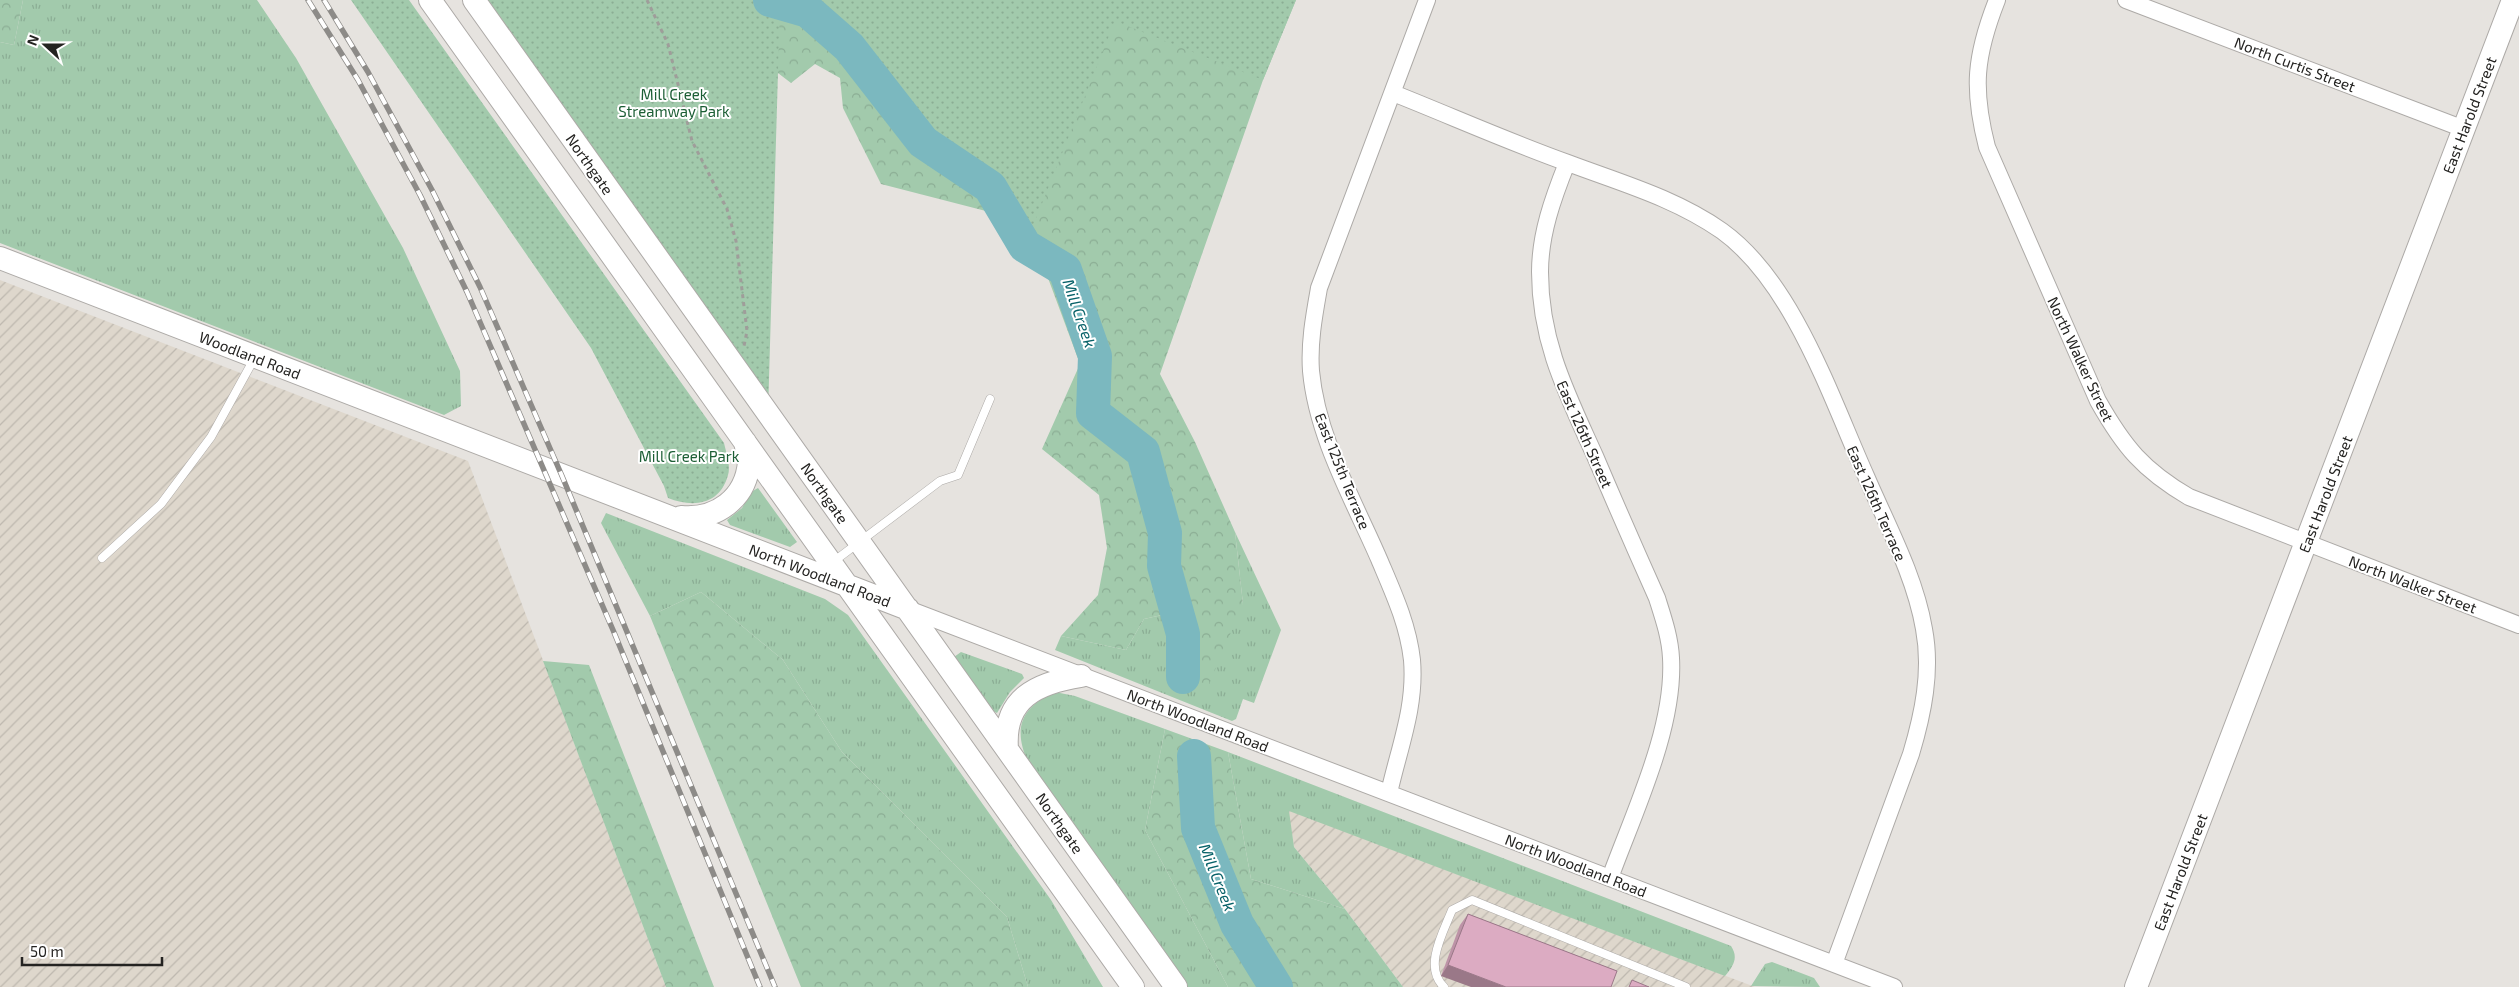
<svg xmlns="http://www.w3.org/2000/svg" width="2519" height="987" font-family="'Exo 2',sans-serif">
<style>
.industrial{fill:url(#industrial-furrows)}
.grass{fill:url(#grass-tufts)}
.forest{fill:url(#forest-crowns)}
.park{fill:url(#park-dots)}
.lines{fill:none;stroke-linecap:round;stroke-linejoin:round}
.river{stroke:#7bb8bf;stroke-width:34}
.service-casing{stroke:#adaaa7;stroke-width:9}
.minor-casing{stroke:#adaaa7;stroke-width:18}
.secondary-casing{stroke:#adaaa7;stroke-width:24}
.path{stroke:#9f9d9a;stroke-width:3;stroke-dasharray:4 4;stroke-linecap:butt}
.service{stroke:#fff;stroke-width:8}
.minor{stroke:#fff;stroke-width:16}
.secondary{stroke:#fff;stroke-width:22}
.rail-casing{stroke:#8d8b88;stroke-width:5.5}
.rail{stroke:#fff;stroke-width:4;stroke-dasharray:11;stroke-linecap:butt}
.wall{fill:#bd93a7}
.shaded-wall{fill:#9a7888}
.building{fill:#dcabc2;stroke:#9a7888}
.labels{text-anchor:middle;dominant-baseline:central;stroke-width:4;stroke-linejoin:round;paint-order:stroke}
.street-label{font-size:15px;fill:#242321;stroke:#fff}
.park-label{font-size:15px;fill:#1c5e35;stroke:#fff}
.water-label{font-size:16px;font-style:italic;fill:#086269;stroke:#fff}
</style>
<defs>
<pattern id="industrial-furrows" width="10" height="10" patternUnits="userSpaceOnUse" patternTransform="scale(1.25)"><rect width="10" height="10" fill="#ded7cc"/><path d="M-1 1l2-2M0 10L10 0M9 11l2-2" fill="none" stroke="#beb8af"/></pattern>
<pattern id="grass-tufts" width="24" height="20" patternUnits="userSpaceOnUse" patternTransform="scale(1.25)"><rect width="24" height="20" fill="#a2caac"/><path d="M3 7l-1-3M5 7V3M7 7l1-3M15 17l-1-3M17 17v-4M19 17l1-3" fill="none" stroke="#8bad94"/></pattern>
<pattern id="forest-crowns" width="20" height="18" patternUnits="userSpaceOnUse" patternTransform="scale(1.25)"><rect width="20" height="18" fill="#a2caac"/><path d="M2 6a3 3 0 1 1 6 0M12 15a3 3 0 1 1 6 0" fill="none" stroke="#8bad94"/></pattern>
<pattern id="park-dots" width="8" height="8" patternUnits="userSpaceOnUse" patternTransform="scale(1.25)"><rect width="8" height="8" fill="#a2caac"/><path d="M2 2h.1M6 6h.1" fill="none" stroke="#8bad94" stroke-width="1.8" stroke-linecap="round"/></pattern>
</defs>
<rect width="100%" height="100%" fill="#e6e3df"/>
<path class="industrial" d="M0,280l468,181 198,526h-666z
M1288,810l82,31 385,146h-352l-58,-78 -51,-62z"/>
<path class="grass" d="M23,0h234l39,58 107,190 57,123 1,35 -17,9 -444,-172v-201l14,3z
M758,488l39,54 -7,5 -60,-22 -3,-5 15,-12 9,-16z
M606,513l219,86 23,16 203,285 52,87h-75l-21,-70 -165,-165 -59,-92 -82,-68 -51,24 -49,-93z
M1235,532l46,98 -27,73 -11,-4 -7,20 -4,2 -177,-71 6,-14 65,14 18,-31 27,-6 16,15 56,-24z
M961,652l61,22 2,4 -14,14 -13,21 -4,-2 -39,-54z
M1055,692l20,4 90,33 -20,101 83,157h-41l-158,-222c-16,-35 -10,-57 26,-73z
M1228,752l503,194c8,12 2,20 -6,30l-436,-165 5,36 51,62 -94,-30z
M1772,962l42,16 6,9 -69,-1 14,-22z"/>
<path class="forest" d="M0,0h23l-9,45 -14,-3z
M711,0h585l-33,80 -103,294 35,68 40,90 8,72 -37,87 -35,-15 16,-48 -16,-15 -27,6 -18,31 -65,-14 37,-41 9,-47 -8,-53 -57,-46 38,-85 -32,-86 -35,-60 -132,-34 -38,-76 -3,-30 -25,-14 -24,19 -76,-58z
M701,592l82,68 59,92 165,165 21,70h-227l-151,-371z
M543,661l46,4 125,322h-48z
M1165,729l63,23 23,127 94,30 58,78h-175l-83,-157z"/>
<path class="park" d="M351,0h58l315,443c2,9 7,23 4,32 -8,30 -35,33 -60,23l-4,-12 -73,-138z
M474,0h822l-33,80 -148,-59 -90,225 -35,-59 -67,-45 -74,-95 -41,-36 -28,-7 -12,409z"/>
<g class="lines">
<path class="river" d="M770,0l38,11 41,36 74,95 67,45 35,59 40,24 30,86 -2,57 50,39 22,81 -1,33 19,68v43
M1194,756l4,72 39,96 39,63"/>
<defs>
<path id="service" d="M102,558l59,-54 50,-67 43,-78
M833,562l107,-81 18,-6 32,-76
M1444,987c-21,-20 -1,-54 8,-77l20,-10 214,87"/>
<path id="minor" d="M1997,0c-22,56 -25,89 -10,147l111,254c26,46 45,69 91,96l330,128
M2126,0l338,129
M1393,93c58,23 116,49 175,70 53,20 107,35 154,68 71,51 109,167 144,245 21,49 49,100 58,153 8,42 -1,85 -13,125l-77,210
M1567,163c-14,35 -27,71 -27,109 0,70 27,122 55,184 20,47 41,95 62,142 6,19 13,39 14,60 4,70 -37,154 -61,220
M908,609l986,378
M1389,793c10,-45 27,-86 23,-133 -4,-36 -19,-68 -33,-101 -26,-60 -62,-122 -68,-188 -2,-28 3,-55 8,-83l108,-288"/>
<path id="secondary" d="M430,0l703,987
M474,0l702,987
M0,258l908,351
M681,517c35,3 65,-18 68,-55 0,-6 -3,-14 -4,-20
M1007,749c-4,-51 30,-66 74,-73
M2136,987l377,-987"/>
</defs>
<use href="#service" class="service-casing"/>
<use href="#minor" class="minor-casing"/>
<use href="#secondary" class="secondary-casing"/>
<path class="path" d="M647,0l21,44 24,97 35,68 9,32 11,90 -3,15"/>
<use href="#service" class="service"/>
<use href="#minor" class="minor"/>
<use href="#secondary" class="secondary"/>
<defs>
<path id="rail" d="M308,0l50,80 62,115 47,97 146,338 147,357
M324,0l44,72 64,118 48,97 82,189 213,511"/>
</defs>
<use href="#rail" class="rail-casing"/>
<use href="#rail" class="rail"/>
</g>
<path class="wall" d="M1468,914l149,57 -176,5 19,-51z"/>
<path class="shaded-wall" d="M1448,965l58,22h-35l-30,-11z"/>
<path class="building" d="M1468,914l149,57 -6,16h-105l-58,-22z
M1632,980l17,7h-20z"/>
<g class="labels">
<g class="street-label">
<text transform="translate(2295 64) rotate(21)">North Curtis Street</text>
<text transform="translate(2469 115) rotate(-69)">East Harold Street</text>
<text transform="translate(590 164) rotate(55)">Northgate</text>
<text transform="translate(250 355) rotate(21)">Woodland Road</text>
<text transform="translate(2081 359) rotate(65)">North Walker Street</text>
<text transform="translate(1585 434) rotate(66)">East 126th Street</text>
<text transform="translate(1343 471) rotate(68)">East 125th Terrace</text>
<text transform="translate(825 493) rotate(55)">Northgate</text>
<text transform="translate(2325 494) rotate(-69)">East Harold Street</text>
<text transform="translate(1877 503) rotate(66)">East 126th Terrace</text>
<text transform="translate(820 575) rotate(21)">North Woodland Road</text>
<text transform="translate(2413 584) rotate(21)">North Walker Street</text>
<text transform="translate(1198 720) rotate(21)">North Woodland Road</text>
<text transform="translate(1060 823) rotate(55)">Northgate</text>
<text transform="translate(1576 865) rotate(21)">North Woodland Road</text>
<text transform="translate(2180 872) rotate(-69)">East Harold Street</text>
</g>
<g class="park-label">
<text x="674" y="94">Mill Creek<tspan x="674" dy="17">Streamway Park</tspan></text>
<text x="689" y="456">Mill Creek Park</text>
</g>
<g class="water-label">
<text transform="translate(1080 313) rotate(71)">Mill Creek</text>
<text transform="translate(1218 877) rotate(68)">Mill Creek</text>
</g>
</g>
<g transform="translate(45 45) rotate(291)" stroke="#ffffff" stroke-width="4" paint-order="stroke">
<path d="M0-4L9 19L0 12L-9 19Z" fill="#242321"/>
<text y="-8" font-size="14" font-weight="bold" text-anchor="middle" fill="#242321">N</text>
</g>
<path d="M22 957v8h140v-8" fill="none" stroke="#242321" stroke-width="2.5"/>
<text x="30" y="957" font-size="15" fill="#242321" stroke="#ffffff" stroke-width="4" paint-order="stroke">50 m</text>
</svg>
